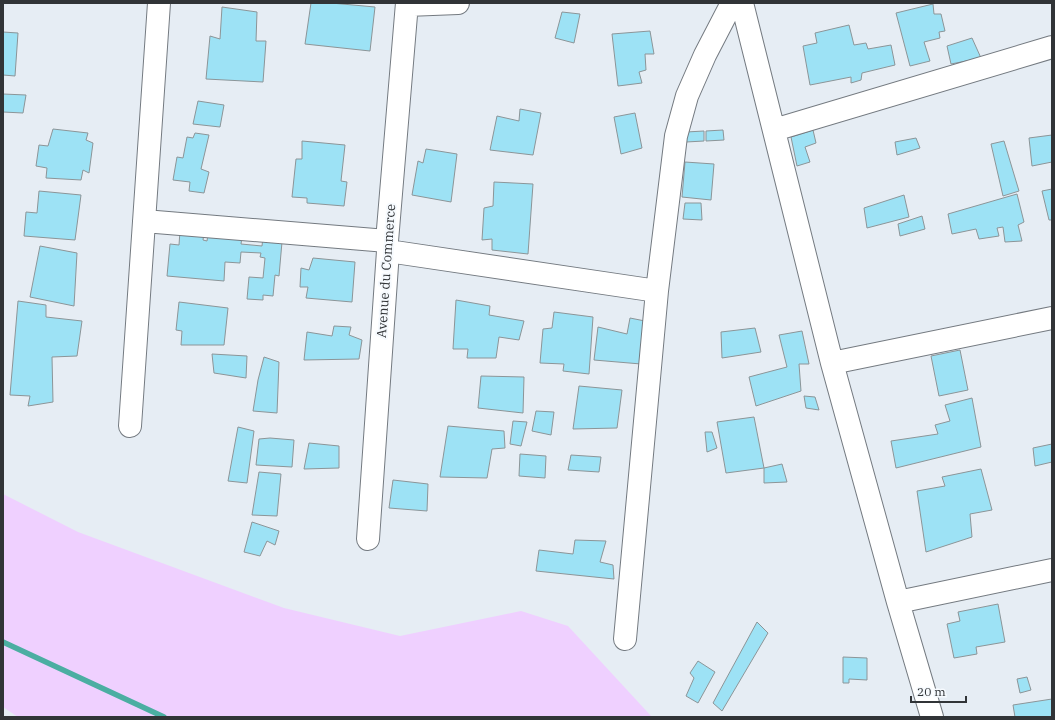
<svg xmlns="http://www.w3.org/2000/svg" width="1055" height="720" font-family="'IBM Plex Serif',serif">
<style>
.green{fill:#efd0ff}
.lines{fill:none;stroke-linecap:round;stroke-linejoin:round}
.stream{stroke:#4baea2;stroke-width:5.5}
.building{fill:#9de2f5;stroke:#8c9598}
.minor-casing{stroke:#747a80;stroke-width:24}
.minor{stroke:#fff;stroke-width:22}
.labels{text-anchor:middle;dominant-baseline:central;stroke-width:4;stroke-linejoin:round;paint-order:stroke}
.street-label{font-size:13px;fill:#313437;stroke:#f6fafe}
</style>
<rect width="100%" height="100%" fill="#e6edf4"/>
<path class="green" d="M3,494l75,38 206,76 116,28 121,-25 47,15 84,91h-634l-15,-10z"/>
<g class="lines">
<path class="stream" d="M3,642l161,75"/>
</g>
<path class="building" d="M311,3h20l44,4 -5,44 -65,-7z
M933,4l1,10h7l4,17 -6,1 1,6 -16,4 6,19 -20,5 -14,-53z
M222,7l35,5 -1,29h10l-3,41 -57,-3 4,-43 10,3z
M562,12l18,2 -6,29 -19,-5z
M849,25l5,20 12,-2 2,6 23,-4 4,20 -33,8 -1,7 -10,3v-6l-41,8 -7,-39 14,-3 -2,-10z
M650,31l4,23h-9l1,16 -7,2 3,11 -24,3 -6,-52z
M3,32l15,1 -3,43 -12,-1z
M972,38l9,20 -30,6 -4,-18z
M3,94l23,1 -3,18 -20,-1z
M198,101l26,4 -4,22 -27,-3z
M520,109l21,4 -8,42 -43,-5 7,-34 22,5z
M635,113l7,35 -21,6 -7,-37z
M53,129l35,4 -2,7 7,3 -4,30 -6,-3 -2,10 -35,-2 1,-10 -11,-2 3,-21 9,1z
M723,130l1,10 -18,1v-10z
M813,130l3,13 -11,4 5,15 -13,4 -6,-29z
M704,131v10l-18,1v-10z
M195,133l14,2 -8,34 8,3 -5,21 -15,-2 1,-9 -17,-2 4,-23 6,1 4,-21 6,1z
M1052,135v27l-20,4 -3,-28z
M916,138l4,10 -23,7 -2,-13z
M302,141l43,4 -4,36 6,1 -3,24 -37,-3v-5l-15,-1 4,-38h6z
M1004,141l15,50 -16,5 -12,-52z
M426,149l31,5 -6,48 -39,-7 6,-34 5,2z
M685,162l29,2 -3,36 -29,-3z
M494,182l39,2 -5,70 -36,-4v-11l-10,1 2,-32 9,-2z
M1052,189v31h-3l-7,-29z
M39,191l42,4 -6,45 -51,-4 2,-24 11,1z
M1017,194l7,28 -6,3 4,16 -17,1 -2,-15 -6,1 2,8 -20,3 -3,-10 -24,5 -4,-20z
M904,195l5,22 -42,11 -3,-20z
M685,203h16l1,17 -19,-1z
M922,216l3,13 -25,7 -2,-12z
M180,231l24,2 -1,7 4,1 1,-7 34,3 -1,7 21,2 1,-9 19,5 -3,34 -4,-1 -2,21 -10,-1v5l-16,-1 2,-22 14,1 2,-20 -5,-1 1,-4 -20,-1 -1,11 -15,-1 -1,19 -57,-5 3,-32 9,1z
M40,246l37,7 -3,53 -44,-9z
M313,258l42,4 -3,40 -46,-4 2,-11h-8l1,-19 8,2z
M456,300l34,6 -1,9 35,6 -5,19 -20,-3 -3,21h-29l1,-9h-15z
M18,301l28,4v12l36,4 -5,35 -25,1 1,45 -25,4 2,-10 -20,-1z
M179,302l49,6 -4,37h-43l1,-14 -6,-1z
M554,312l39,5 -4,57 -26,-3 1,-7 -24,-1 3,-34 9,-1z
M630,318l15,3 -4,43 -47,-4 4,-33 29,7z
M334,326l17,1 -2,8 13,5 -3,19 -55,1 3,-28 25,4z
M755,328l6,24 -39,6 -1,-26z
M802,331l7,33h-10l2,27 -45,15 -7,-29 38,-10 -8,-32z
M960,350l8,40 -29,6 -8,-40z
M212,354l35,2 -1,22 -32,-5z
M264,357l15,5 -2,51 -24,-2 5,-31z
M481,376l43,1 -1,36 -45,-5z
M579,386l43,4 -5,38 -44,1z
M804,396l11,1 4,13 -13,-2z
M972,398l9,49 -85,21 -5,-27 47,-7 -3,-9 15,-4 -5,-16z
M536,411l18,1 -3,23 -19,-4z
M754,417l10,51 -38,5 -9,-51z
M513,421l14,1 -6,24 -11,-2z
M448,426l56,5 1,17 -13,1 -5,29 -47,-1z
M238,427l16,4 -7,52 -19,-2z
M705,432h7l5,16 -10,4z
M270,438l24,2 -2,27 -36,-2 3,-26z
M309,443l30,3v22l-35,1z
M1052,444v18l-17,4 -2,-18z
M520,454l26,2 -1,22 -26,-2z
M571,455l30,2 -2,15 -31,-2z
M782,464l5,18 -23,1v-15z
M981,469l11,41 -22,4 2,23 -46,15 -9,-61 28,-5 -3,-9z
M259,472l22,2 -4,42 -25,-1z
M393,480l35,4 -1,27 -38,-3z
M252,522l27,9 -4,14 -8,-4 -7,15 -16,-4z
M575,540l31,1 -6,21 13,3 1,14 -78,-8 3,-21 34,4z
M998,604l7,38 -29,5 1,7 -23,4 -7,-34 13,-3 -2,-9z
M757,622l11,11 -46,78 -9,-8z
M843,657l24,1v22l-18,-1v4h-6z
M698,661l17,11 -17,31 -12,-7 8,-18 -4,-5z
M1027,677l4,13 -11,3 -3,-14z
M1052,699v18h-37l-2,-12z"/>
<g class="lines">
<defs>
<path id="minor" d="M742,3l90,360 66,239 34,115
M407,5l51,-2
M774,130l278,-83
M144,221l243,20
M388,251l269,40
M832,363l220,-45
M130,426l29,-423
M368,539l20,-288 -1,-10 20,-238
M898,602l154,-32
M625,639l32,-348 19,-155 11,-40 18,-41 27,-52"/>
</defs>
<use href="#minor" class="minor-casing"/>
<use href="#minor" class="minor"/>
</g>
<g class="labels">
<g class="street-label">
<text transform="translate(386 271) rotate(-86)">Avenue du Commerce</text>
</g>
</g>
<rect width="1055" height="720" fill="none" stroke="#313437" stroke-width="8"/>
<path d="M911 696v6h55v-6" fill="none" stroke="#313437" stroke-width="2"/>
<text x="917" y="696" font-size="12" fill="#313437" stroke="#f6fafe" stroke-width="3" paint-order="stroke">20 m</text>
</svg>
